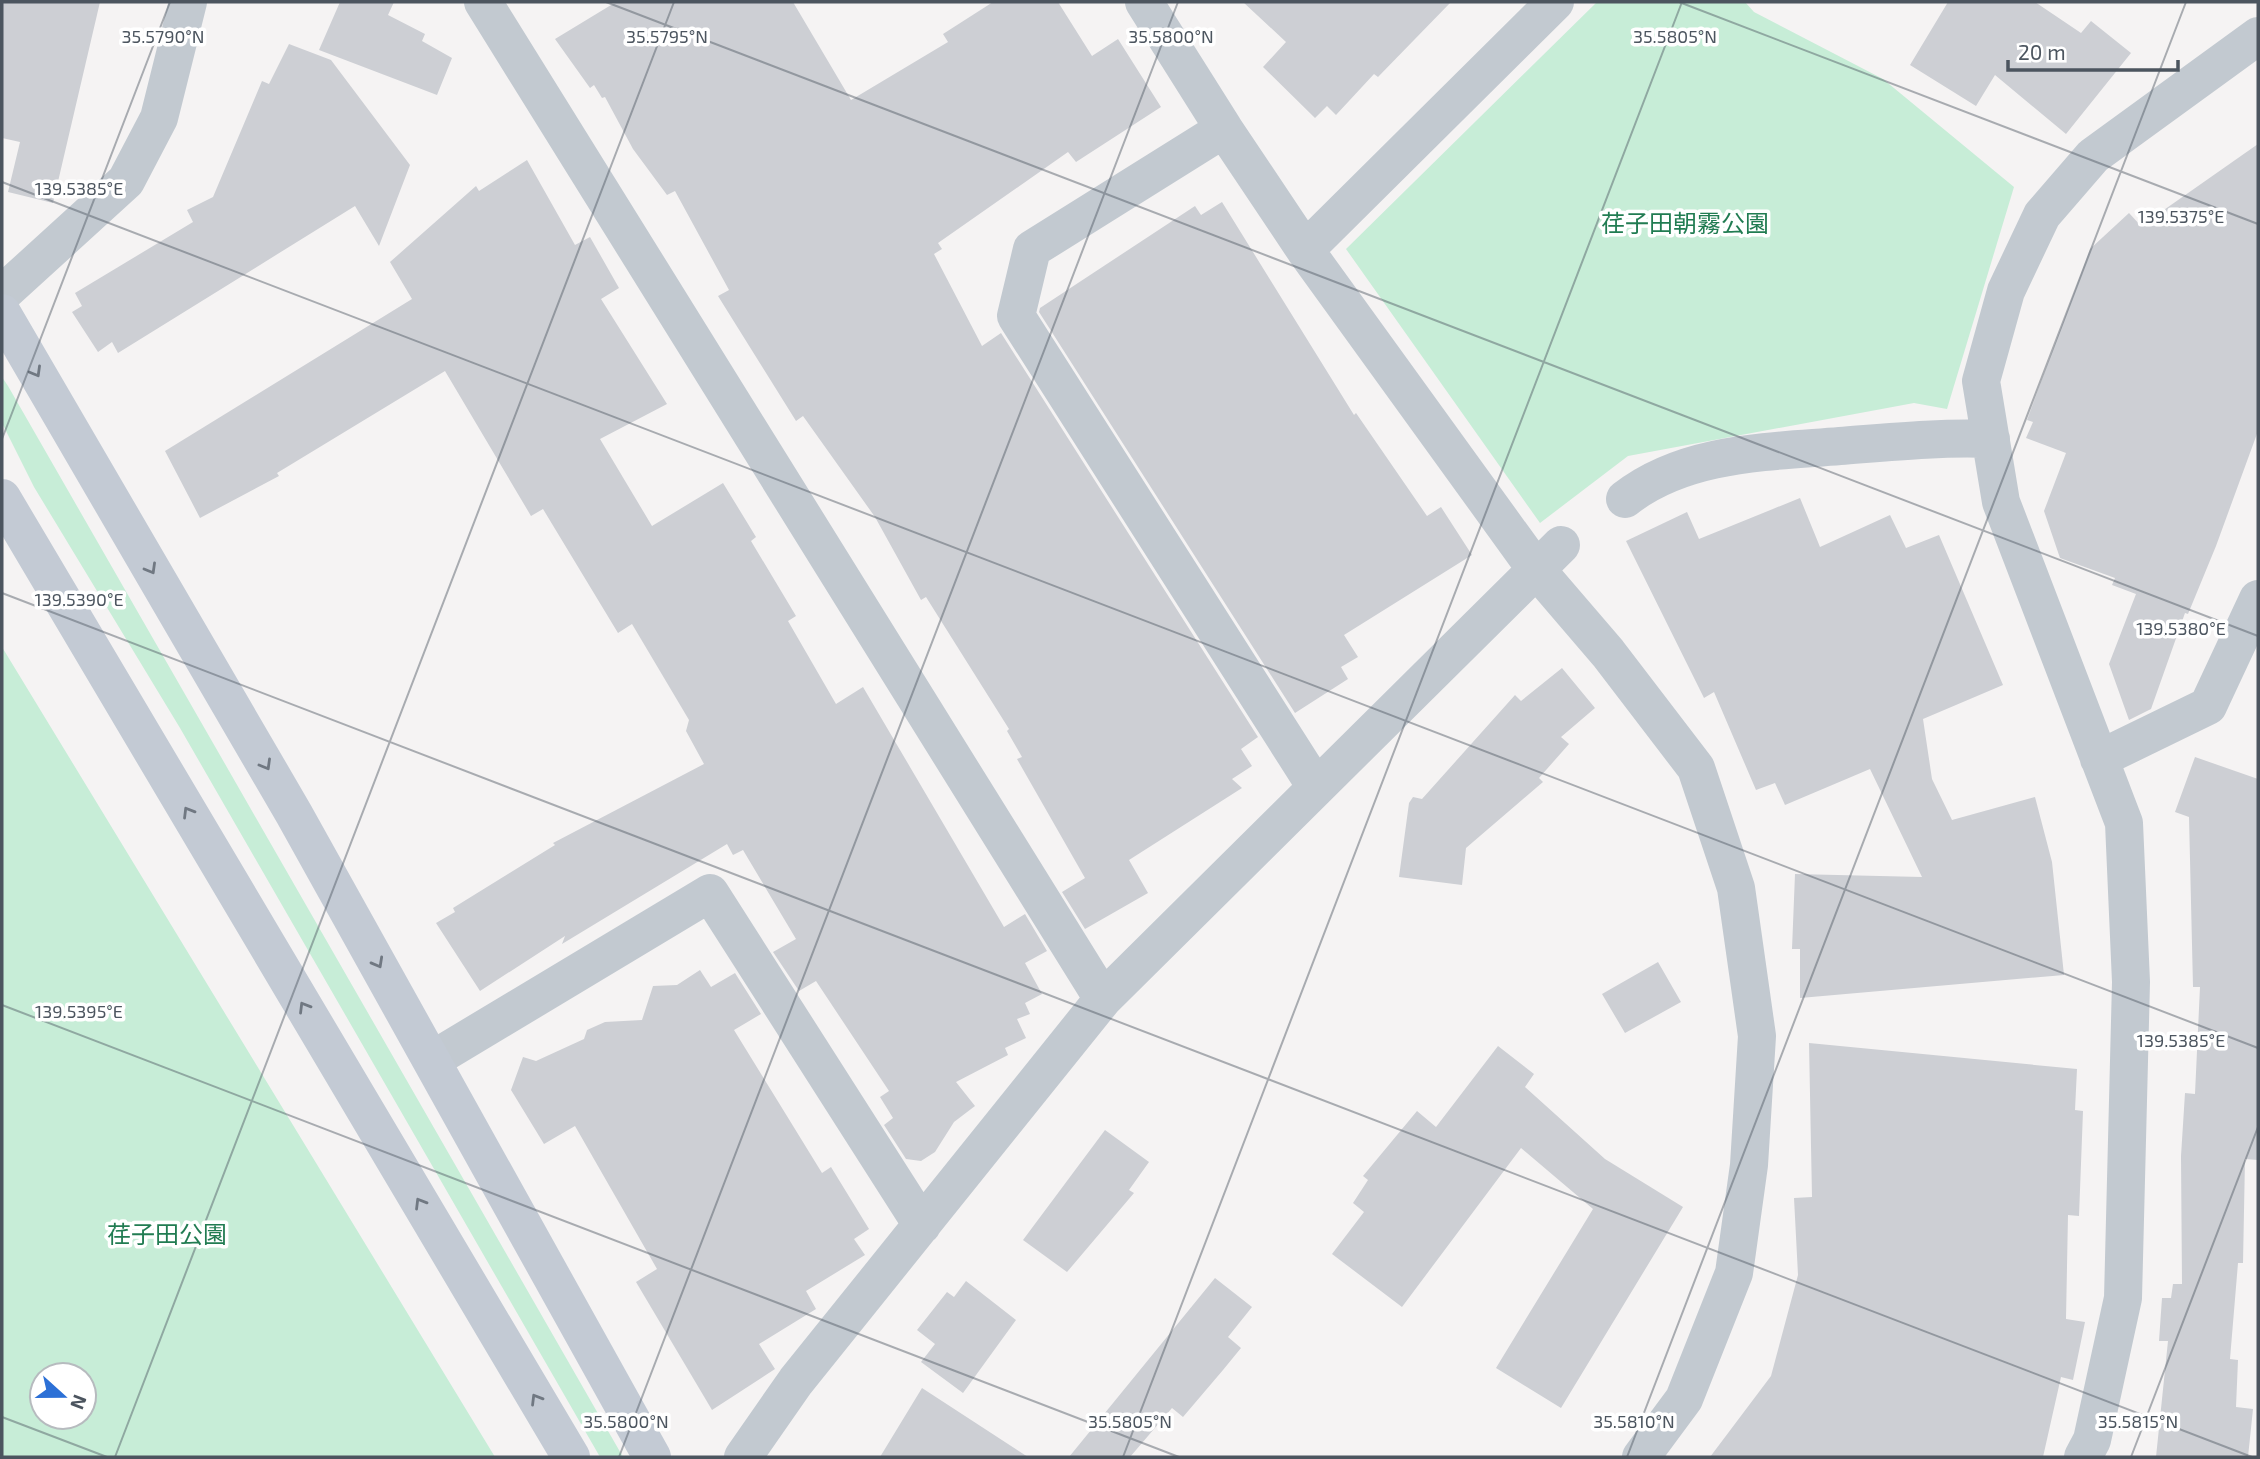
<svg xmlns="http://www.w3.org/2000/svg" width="2260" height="1459" font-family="'Exo 2','Noto Sans JP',sans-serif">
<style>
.green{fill:#c7edd7;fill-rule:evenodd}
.building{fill:#cdcfd4}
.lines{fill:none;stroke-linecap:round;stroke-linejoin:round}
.street{stroke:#c2c9d0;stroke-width:38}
.secondary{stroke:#c3cad4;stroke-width:38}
.oneway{stroke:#707882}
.ticks{fill:none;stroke:#4c555f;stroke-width:2;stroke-opacity:0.45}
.labels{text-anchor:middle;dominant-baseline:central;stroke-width:7;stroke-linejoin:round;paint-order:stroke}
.park-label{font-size:24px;fill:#217c52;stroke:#fff}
.ticks-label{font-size:18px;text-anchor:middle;fill:#4c555f;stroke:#fff;stroke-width:7;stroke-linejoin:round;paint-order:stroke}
</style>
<rect width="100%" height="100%" fill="#f5f3f3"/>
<path class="green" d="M1597,2h148l9,10 129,67 131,108 -67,222 -33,-6 -286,53 -88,67 -194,-274z
M2,377l6,9 615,1071h-23l-420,-729 -146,-241 -32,-64z
M2,647l493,810h-493zM42,1375h42v42h-42z"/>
<path class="building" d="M2,2h98l-47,201 -45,-11 12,-50 -18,-4z
M340,2h54l-6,13 37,19 -3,7 30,17 -15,37 -118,-45z
M616,2h177l58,98 97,-58 -5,-8 50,-32h65l34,54 26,-17 43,68 -85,55 -8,-10 -130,91 4,6 -8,5 48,92 19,-13 257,404 -17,12 11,17 -20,13 10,9 -113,72 19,33 -63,36 -23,-37 23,-14 -68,-119 5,-2 -15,-26 2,-2 -83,-132 -5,3 -46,-83 -72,-101 -7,5 -78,-125 11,-6 -54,-99 -8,4 -34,-46 -28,-52 -3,1 -8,-13 -4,3 -35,-49z
M1243,2h208l-73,75 -4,-3 -38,41 -9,-9 -12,12 -52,-51 23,-25z
M1948,2h87l46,31 10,-12 40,32 -65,81 -71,-59 -19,31 -66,-41z
M289,44l42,16 79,105 -31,81 -24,-40 -237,147 -6,-11 -14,10 -26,-40 10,-6 -7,-13 118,-71 -6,-12 26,-13 49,-116 7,3z
M2258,144v287l-42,115 -28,68 -3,-1 -34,96 -22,11 -20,-56 27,-70 -24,-9 3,-7 -55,-20 -16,-47 22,-58 -40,-15 7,-16 -6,-2 63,-171 39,-36 12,13z
M527,160l48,85 15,-8 29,51 -18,11 66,105 -67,35 52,87 71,-43 33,54 -5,4 45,75 -8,5 48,83 27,-17 141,240 21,-13 22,37 -22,12 17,31 -17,9 5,11 -13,5 9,19 -21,10 3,7 -52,27 19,24 -21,16 -19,30 -14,9 -15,-2 -22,-34 9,-7 -13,-21 9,-6 -73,-110 -17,10 -26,-39 23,-13 -53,-89 -10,5 -6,-11 -165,100 3,-8 -85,55 -44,-68 19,-11 -2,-4 102,-63 -2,-2 151,-79 -18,-33 3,-11 -57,-96 -14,9 -75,-124 -12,7 -86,-145 -168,102 2,3 -79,42 -35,-67 247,-152 -22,-37 86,-76 3,5z
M1222,202l132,213 2,-2 71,103 14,-9 31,48 -128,80 14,22 -17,10 7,12 -53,34 -256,-401 1,-4 155,-102 6,9z
M1800,498l20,49 70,-32 16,33 33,-13 64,150 -80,34 9,60 20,41 83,-23 17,65 12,113 -264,23v-49h-8l3,-75 127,3 -52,-108 -85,36 -10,-22 -19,7 -42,-98 -10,6 -78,-157 61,-29 12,27z
M1562,668l33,40 -34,29 8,7 -30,34 4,4 -77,66 -4,37 -63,-8 10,-74 4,-6 9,2 93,-104 6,6z
M2195,757l63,22v381l-13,-1 -2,104h-5l-8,96 8,1 -2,47 17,2 -5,48h-92l12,-116h-9l3,-43h9l2,-14h9l-1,-128 4,-63 10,1 5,-107h-7l-4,-170 -14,-5z
M1658,962l23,40 -56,31 -23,-39z
M700,970l11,17 24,-14 26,41 -27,16 88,143 9,-6 38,62 -15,10 11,16 -59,36 10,18 -57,35 16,25 -63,41 -76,-128 21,-13 -82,-143 -31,18 -33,-54 12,-33 13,4 48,-22 3,-9 18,-8 37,-2 11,-34 24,-1z
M1809,1043l268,26 -2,41 8,1 -4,105 -11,-1 -2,104 19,3 -12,58 -12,-3 -18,80h-333l61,-81 27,-101 -4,-77 18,-1z
M1498,1046l36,28 -9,13 80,72 78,48 -122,201 -65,-40 97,-159 -72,-61 -119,159 -70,-53 32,-42 -11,-9 15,-23 -5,-4 54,-65 19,16z
M1105,1130l44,32 -20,28 5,3 -67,79 -44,-32z
M1215,1278l37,29 -24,30 13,11 -18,22 -40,47 -11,-9 -42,49h-61z
M966,1281l50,39 -53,73 -42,-31 14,-18 -18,-14 30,-38 7,5z
M922,1388l106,69h-148z"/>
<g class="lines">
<path class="street" d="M483,2l620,997
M1144,2l80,127 81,121 230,318 73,85 88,115 40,120 21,148 -8,129 -15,108 -50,126 -43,58
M1224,129l-192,120 -16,67 300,471
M1305,250l250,-248
M2,294l124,-113 33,-63 29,-116
M1625,499c60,-47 142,-47 215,-53 51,-4 100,-9 151,-7
M2099,759l109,-53 50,-107
M432,1060l278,-167 212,332
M743,1457l53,-76 307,-382 458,-454
M2083,1457l9,-17 31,-142 8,-316 -7,-159 -123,-321 -20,-121 25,-90 36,-76 51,-59 165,-120"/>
<path class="secondary" d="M2,313l292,501 358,643
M2,498l569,959"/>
</g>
<defs><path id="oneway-chevron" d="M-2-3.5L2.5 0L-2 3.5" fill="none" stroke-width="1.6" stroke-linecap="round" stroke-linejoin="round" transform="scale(1.75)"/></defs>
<g class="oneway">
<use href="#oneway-chevron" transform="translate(36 372) rotate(60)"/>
<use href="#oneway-chevron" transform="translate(151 569) rotate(60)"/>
<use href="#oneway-chevron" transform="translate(266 765) rotate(60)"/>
<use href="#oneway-chevron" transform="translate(188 812) rotate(-121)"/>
<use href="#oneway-chevron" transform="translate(378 963) rotate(61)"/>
<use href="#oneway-chevron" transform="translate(304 1007) rotate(-121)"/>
<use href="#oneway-chevron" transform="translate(420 1203) rotate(-121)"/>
<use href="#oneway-chevron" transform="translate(536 1399) rotate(-121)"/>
</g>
<path class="ticks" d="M606,2l1652,634M1679,2l579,222M2,182l2256,866M2,439l168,-437M2,593l2250,864M2,1005l1177,452M2,1417l105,40M115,1457l559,-1455M619,1457l559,-1455M1123,1457l559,-1455M1627,1457l559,-1455M2131,1457l127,-330"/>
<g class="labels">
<g class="park-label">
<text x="1685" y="222">荏子田朝霧公園</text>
<text x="167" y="1233">荏子田公園</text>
</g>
</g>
<g class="ticks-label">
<text x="163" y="43">35.5790°N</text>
<text x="667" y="43">35.5795°N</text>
<text x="1171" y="43">35.5800°N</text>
<text x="1675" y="43">35.5805°N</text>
<text x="79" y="195">139.5385°E</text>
<text x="2181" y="223">139.5375°E</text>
<text x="79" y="606">139.5390°E</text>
<text x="2181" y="635">139.5380°E</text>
<text x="79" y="1018">139.5395°E</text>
<text x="2181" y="1047">139.5385°E</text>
<text x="626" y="1428">35.5800°N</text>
<text x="1130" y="1428">35.5805°N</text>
<text x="1634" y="1428">35.5810°N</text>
<text x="2138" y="1428">35.5815°N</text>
</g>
<rect width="2260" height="1459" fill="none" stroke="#4c555f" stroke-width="7"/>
<g transform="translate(63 1396) rotate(111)"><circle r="33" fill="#ffffff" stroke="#b7bbbf" stroke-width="2"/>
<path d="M0-5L12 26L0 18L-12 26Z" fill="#2c70d6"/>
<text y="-10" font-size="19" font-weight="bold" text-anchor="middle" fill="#4c555f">N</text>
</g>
<path d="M2008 60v10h170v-10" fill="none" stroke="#4c555f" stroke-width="3.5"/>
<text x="2018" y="60" font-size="21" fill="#4c555f" stroke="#ffffff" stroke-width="5" paint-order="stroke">20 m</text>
</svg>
